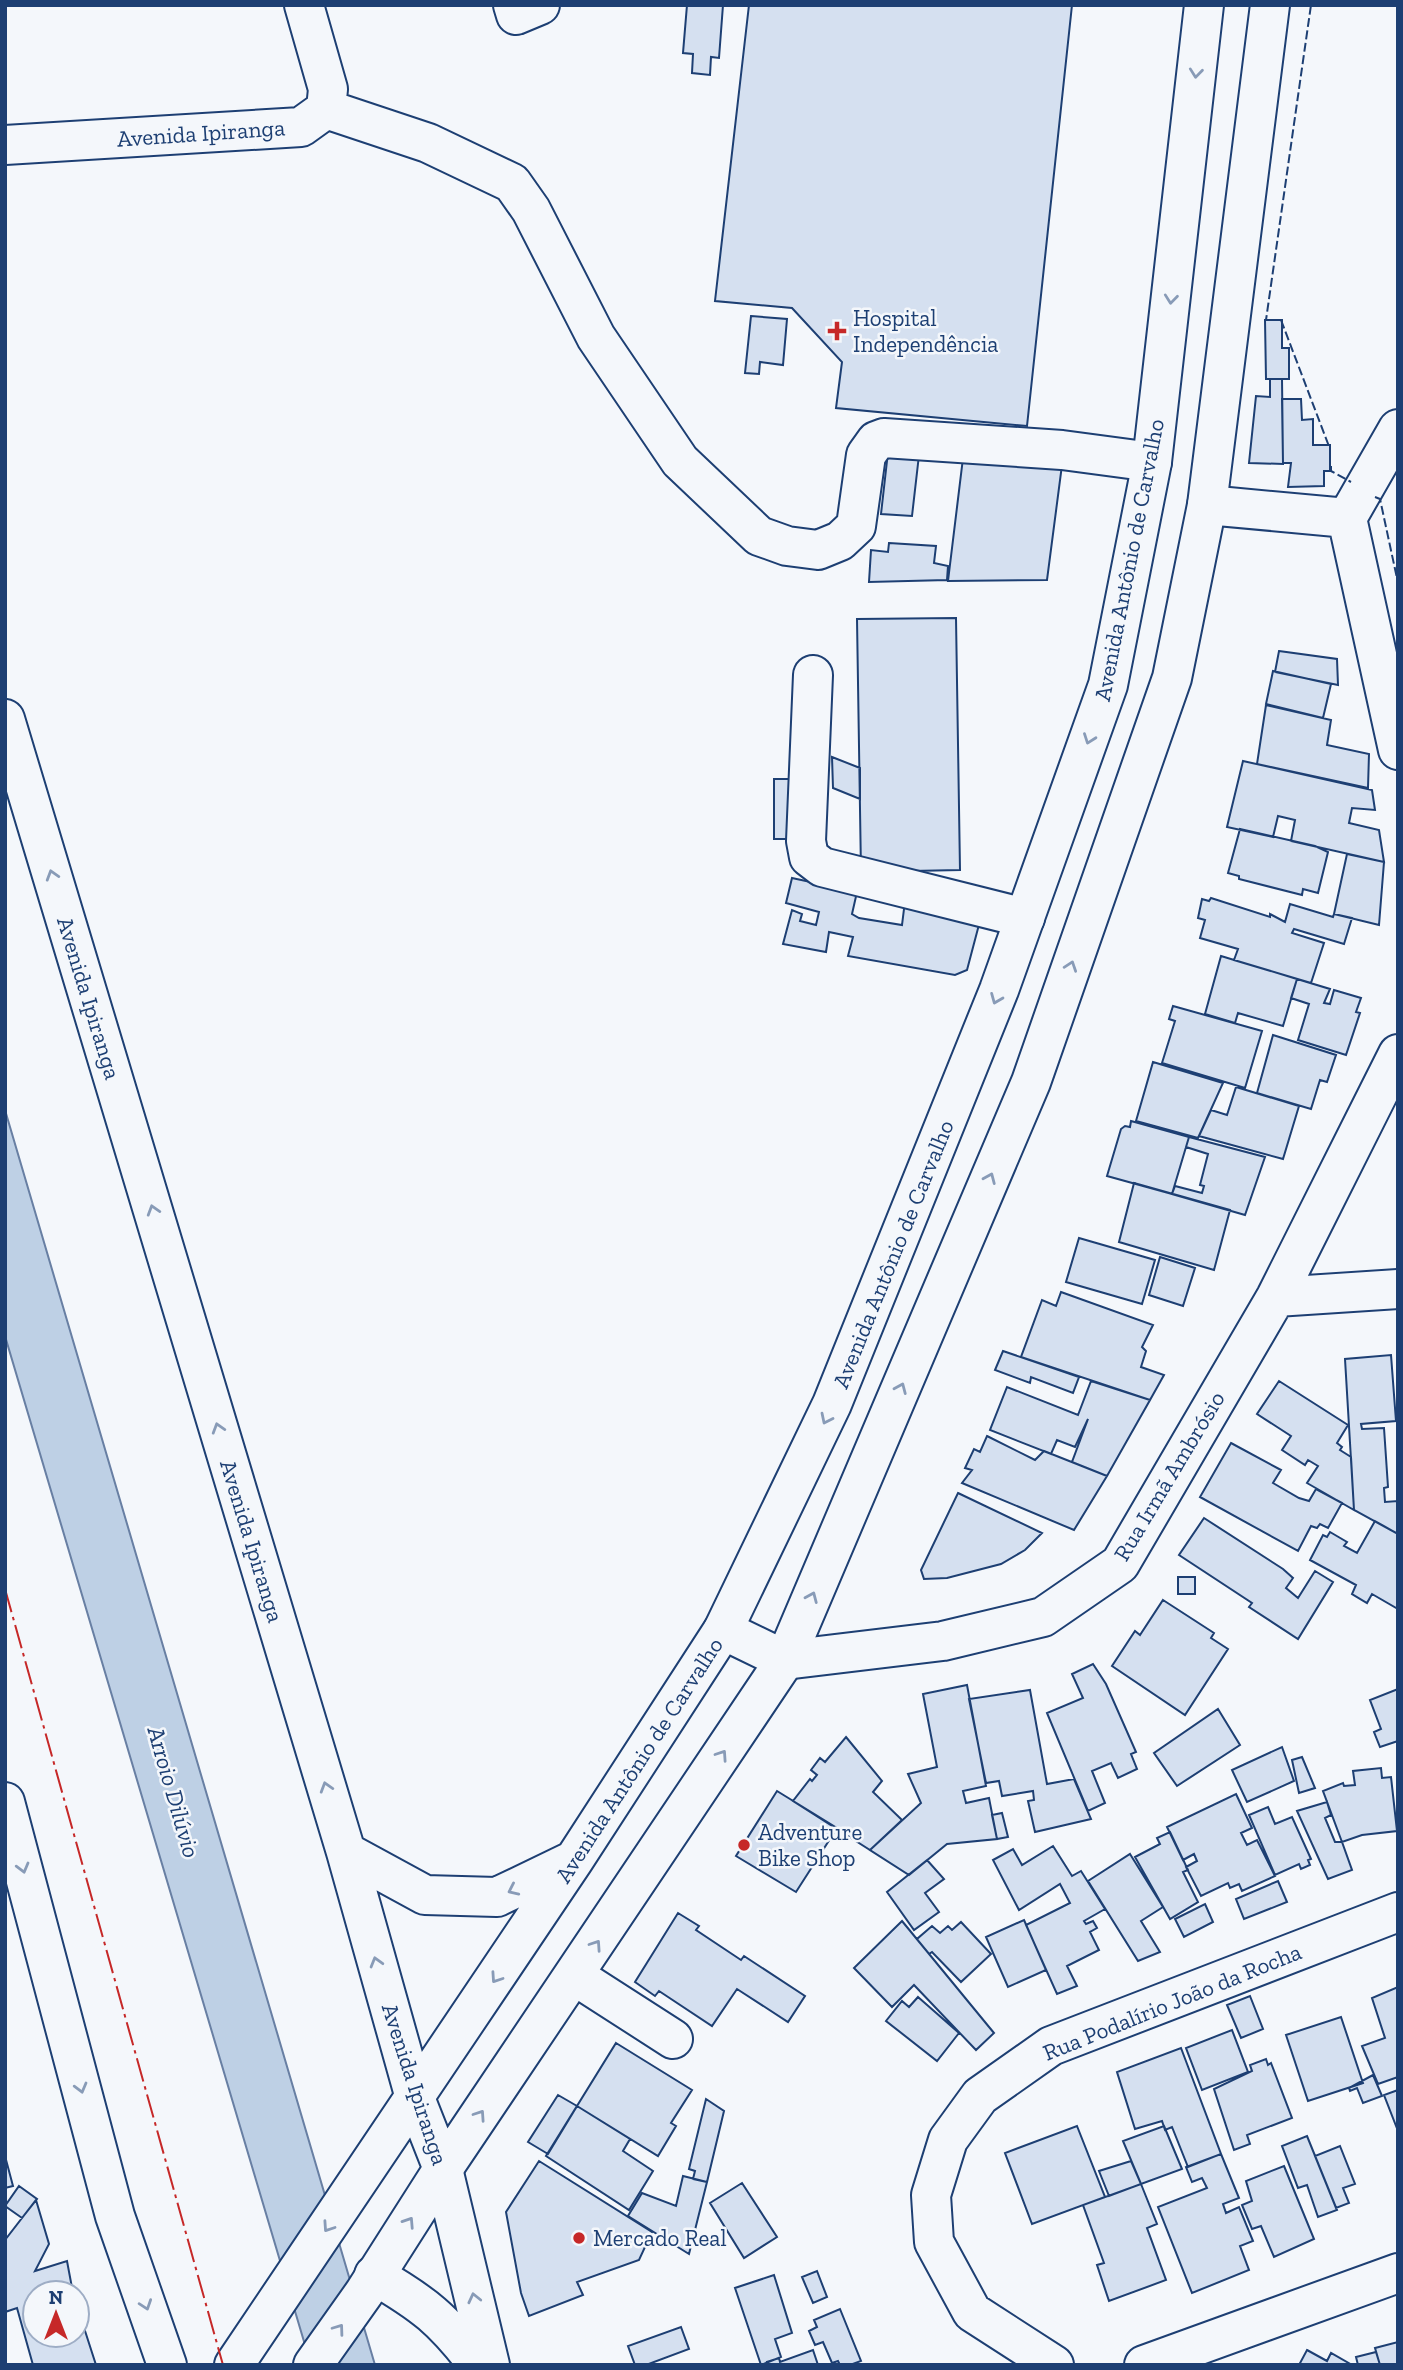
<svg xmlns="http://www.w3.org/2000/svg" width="1403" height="2370" font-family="'Zilla Slab',serif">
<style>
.water{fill:#bed0e5;stroke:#687fa3;stroke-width:2}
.building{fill:#d5e0f0;stroke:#1d3f73;stroke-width:2}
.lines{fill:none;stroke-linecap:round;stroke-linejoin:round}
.minor-casing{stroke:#1d3f73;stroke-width:42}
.major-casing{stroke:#1d3f73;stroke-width:42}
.minor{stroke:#f4f7fb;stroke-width:38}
.major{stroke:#f4f7fb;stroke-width:38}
.fence{stroke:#1d3f73;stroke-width:2;stroke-dasharray:9 3.5;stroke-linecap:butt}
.power{stroke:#c62828;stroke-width:2;stroke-dasharray:24 5 3.5 5;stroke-linecap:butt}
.oneway{stroke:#889bb7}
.poi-dot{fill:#c62828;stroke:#f4f7fb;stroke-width:2.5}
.labels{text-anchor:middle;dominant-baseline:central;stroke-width:5;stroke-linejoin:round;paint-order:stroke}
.street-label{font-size:23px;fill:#1d3f73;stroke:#f4f7fb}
.poi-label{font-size:23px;fill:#1d3f73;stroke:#f4f7fb;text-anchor:start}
.water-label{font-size:24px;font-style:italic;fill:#1d3f73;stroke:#f4f7fb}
</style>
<rect width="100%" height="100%" fill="#f4f7fb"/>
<path class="water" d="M5,1110l370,1255h-64l-306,-1029z"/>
<path class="building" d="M687,5h36l-4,53 -8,-1 -1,18 -18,-2 1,-19 -10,-1z
M749,5h323l-45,421 -191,-18 6,-46 -50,-54 -77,-7z
M751,316l36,3 -4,46 -23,-3 -1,12 -14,-1z
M1265,320h17v28h7v31h-23z
M1270,379h12l1,85 -34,-1 7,-67 14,1z
M1282,399h19l1,21 11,-1v26h17v26h-6v15l-36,1 3,-24h-8z
M888,452l31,3 -7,61 -31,-2z
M963,458l99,7 -15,115 -99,1z
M889,543l47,3 -2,17 14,3 -1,14 -78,2 2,-32 17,2z
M956,618l4,252 -99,2 -4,-253z
M1279,651l58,8 1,26 -63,-13z
M1273,671l58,13 -8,34 -57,-14z
M1266,705l65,15 -4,25 42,9 -1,34 -111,-24z
M832,757l28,11v31l-27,-11z
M1243,761l129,29 3,20 -23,-2 -3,15 30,7 5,32 -93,-21 4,-21 -17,-4 -5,21 -46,-10z
M774,779h32v60h-32z
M1240,829l75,17 13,6 -10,41 -15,-4 -1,6 -63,-16v-3l-11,-3z
M1347,854l37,8 -5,63 -45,-11z
M792,878l65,14 -5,22 7,4 43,7 3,-24 76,16 -14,53 -12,5 -107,-19 5,-19 -24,-5 -3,20 -43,-8 9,-34 10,4 -2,7 16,4 3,-13 -33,-9z
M1211,898l59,19v-3l15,8 5,-18 43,13 1,-3 18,4 -8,26 -50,-15 -2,4 32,10 -13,40 -77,-23 4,-11 -38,-11 5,-18 -7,-2 4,-19 7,2z
M1221,956l76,23 -14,47 -45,-13 -3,10 -30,-9z
M1297,979l33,10 -6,14 6,1 4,-14 27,8 -5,14 4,1 -14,42 -48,-15 11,-36 -18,-6z
M1173,1006l89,25 -17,57 -83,-25 13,-42 -6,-2z
M1273,1035l63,20 -9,27 -7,-2 -9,29 -54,-16z
M1153,1062l70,21 -25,55 -62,-17z
M1236,1087l63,19 -16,53 -84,-23 12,-26 16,5z
M1131,1121l58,16 -17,57 -65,-18 14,-47 4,-3 5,1z
M1189,1137l76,20 -20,58 -73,-21 3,-8 27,7 2,-7 -4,-1 8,-31 -22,-7z
M1134,1183l96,27 -16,60 -95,-28z
M1079,1238l76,22 -13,44 -76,-22z
M1160,1257l35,11 -12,38 -34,-11z
M1061,1292l92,33 -11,22 4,4 -5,16 23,8 -14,25 -129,-43 21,-57 14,6z
M1003,1351l76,26 -6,16 -42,-16 -1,6 -35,-13z
M1391,1355l5,66 -35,3 1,5 22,-1 4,59 -4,1 1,14 13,-1v33l-44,-24 -9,-151z
M1091,1381l59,19 -43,76 -35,-14 16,-43 -13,28 -18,-7 -6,14 -61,-24 17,-43 71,28z
M1279,1381l69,44 -11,18 5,4 -2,3 11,7 3,53 -47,-27 11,-17 -10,-6 -3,5 -23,-15 9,-14 -34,-22z
M987,1436l48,24 9,-9 63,25 -33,54 -112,-47 10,-13 -7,-2 9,-19 6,3z
M1231,1443l50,27 -8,13 26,15 10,3 7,-12 26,14 -14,25 -8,-4 -3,4 -6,-2 -13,25 -98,-54z
M958,1493l84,40 -17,17 -24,14 -54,14 -23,1 -3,-9z
M1204,1518l79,51 10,9 -7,10 12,10 17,-27 18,11 -35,57 -49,-32 3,-4 -73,-48z
M1375,1521l23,13v75l-26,-15 -5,9 -15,-9 4,-9 -46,-25 13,-25 4,2 3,-5 17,10 -3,4 13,7z
M1178,1577h17v17h-17z
M1163,1600l51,33 -3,5 17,11 -43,66 -73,-49 23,-35 5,4z
M1093,1664l13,20 30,68 -5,2 6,15 -19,9 -7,-15 -19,8 13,32 -17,8 -41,-98 36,-15 -11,-24z
M967,1685l19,101 -23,5 3,12 23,-5 8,41 -50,5 -38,31 -39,-25 51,-47 -13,-29 29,-7 -14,-73z
M1398,1689v52l-18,6 -6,-15 7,-3 -11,-29z
M1030,1690l17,94 27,-5 17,40 -56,13 -7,-31 6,-1 -1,-9 -31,5 -3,-15 -13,2 -17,-84z
M1218,1709l22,36 -63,41 -23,-33z
M846,1737l36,44 -9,11 29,28 -32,30 -77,-49 17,-22 2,2 5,-6 -6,-5 9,-12 5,4z
M1282,1747l12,34 -47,21 -15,-32z
M1302,1757l13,31 -16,5 -7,-33z
M1381,1768l1,10 9,-1 6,54 -35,4 -20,7 -19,-51 20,-8 1,3 11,-1 -2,-14z
M777,1791l60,37 -41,64 -60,-36z
M1236,1794l16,34 -11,5 6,12 10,-5 18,36 -33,15 -3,-7 -9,4 -2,-5 -27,13 -15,-29 11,-6 -3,-7 -11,6 -16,-33z
M1327,1802l4,13 -6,3 10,24h7l10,28 -24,9 -31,-68z
M1268,1807l7,17 17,-7 19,42 -3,1 2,5 -9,4 -2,-5 -24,11 -26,-60z
M1002,1813l6,24 -11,2 -5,-24z
M1170,1832l18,38 -5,2 15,30 -28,17 -35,-62 25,-13 -3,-6z
M1053,1846l19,30 9,-5 24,38 -21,12 2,3 7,-3 4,7 -7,4 9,18 -32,16 10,20 -20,8 -31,-69 44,-22 -10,-19 -41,26 -26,-50 20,-11 9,16z
M1130,1854l33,53 -22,14 19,31 -22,9 -50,-80z
M927,1860l17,19 -19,14 14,19 -25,18 -27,-38z
M1278,1881l9,21 -43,17 -8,-20z
M1205,1904l8,18 -29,15 -9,-18z
M678,1913l21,13 -3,4 45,30 3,-4 61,40 -17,26 -51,-33 -25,37 -53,-35 -4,5 -20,-14z
M1024,1920l22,50 -38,17 -22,-50z
M902,1921l92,112 -18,17 -62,-65 -22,22 -38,-39z
M961,1922l30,32 -30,28 -29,-30 -3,2 -12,-15 15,-13 8,7 8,-7 4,4z
M1398,1987v90l-20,7 -16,-38 23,-8 -13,-40z
M1250,1996l13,33 -22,9 -14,-33z
M918,1997l41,36 -22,28 -51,-40 16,-20 7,6z
M1341,2017l22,66 -55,18 -22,-66z
M1232,2030l16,42 -46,18 -16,-42z
M616,2043l76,47 -21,33 5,3 -18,30 -81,-50z
M1181,2048l40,106 -33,13 -16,-40 -7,3 -3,-9 -27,8 -18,-57z
M1266,2059l2,6 3,-2 21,55 -45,17 3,9 -16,6 -20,-61 38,-18 -2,-6z
M1373,2075l9,21 -19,7 -6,-15 -7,3 -1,-3z
M1398,2090v41l-14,-36z
M558,2095l19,11 -29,48 -20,-12z
M706,2099l18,12 -17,71 -14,-3 2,-8 -6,-2z
M577,2106l53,33 -7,12 30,20 -24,39 -83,-54z
M1077,2126l28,71 -73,27 -27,-71z
M1164,2126l18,43 -41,15 -18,-43z
M1307,2136l30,74 -19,7 -11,-32 -9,3 -16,-42z
M1340,2146l15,38 -12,4 6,15 -13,5 -21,-52z
M1221,2154l18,44 -16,6 3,9 13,-6 14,34 -13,5 9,24 -57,23 -34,-86 49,-19 -5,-10 -10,4 -6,-15z
M5,2156l8,30 -8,2z
M539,2161l113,71 -13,28 -62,22 6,13 -54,21 -8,-23 -15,-81z
M1131,2161l10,23 -32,12 -10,-25z
M1284,2166l30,73 -40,18 -13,-31 -9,3 -10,-24 10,-4 -6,-20z
M683,2176l24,6 -18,72 -61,-38 14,-23 34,13z
M742,2183l35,54 -33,21 -34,-55z
M1141,2184l16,40 -10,4 19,52 -57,21 -12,-36 7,-2 -21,-58z
M19,2186l18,13 -15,19 -17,-12z
M36,2200l13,44 -14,27 32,-10 6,32h-38v42h42v-29l19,59h-63l-16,-57 -12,4v-72z
M817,2271l10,26 -14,6 -11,-26z
M774,2275l18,58 -17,6 6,18 -20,8 -26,-77z
M840,2309l21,52 -11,4h-10l-2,-4 -6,2 -9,-21 -8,3 -6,-14 8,-4 -3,-7z
M681,2327l8,22 -43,16h-11l-7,-19z
M1398,2342v23h-18l-5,-17z
M813,2350l5,15h-50l-1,-3 12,-4 1,4z
M1307,2350l20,11 4,-8 21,12h-53z
M1376,2352l4,13h-22l-2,-8z"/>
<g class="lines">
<defs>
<path id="minor" d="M513,5l3,10 24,-10
M326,109l102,34 84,40 19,27 65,127 84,124 79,75 28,10 31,4 22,-9 16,-15 10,-71 10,-14 8,-3 178,12 90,12
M5,145l296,-18 25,-18 2,-20 -24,-84
M1207,505l140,13 51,232
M1347,518l51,-89
M813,675l-7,166 3,16 13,10 203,51
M1276,1297l122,-8
M723,1630l62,30 158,-19 100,-24 77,-53 156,-267 122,-243
M575,1976l98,63
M443,2169l47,196
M374,2275c50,29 69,44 104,90
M1054,2365l-82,-53 -38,-70 -3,-47 17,-55 32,-44 71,-50 347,-134
M1144,2365l254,-92"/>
<path id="major" d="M5,719l341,1133 69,246 28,71
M5,1802l110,414 52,149
M346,1852l79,43 72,2 75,-36
M234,2365l340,-505 149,-230 109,-226 167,-414 109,-305 44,-223 52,-457
M313,2365l51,-72 79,-124 342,-509 246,-578 141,-404 35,-173 63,-500"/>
</defs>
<use href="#minor" class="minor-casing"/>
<use href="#major" class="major-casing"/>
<use href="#minor" class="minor"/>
<use href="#major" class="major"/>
<path class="fence" d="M1270,320h-4l45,-315
M1281,320l49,129
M1331,466v5l20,11
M1375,497l5,2 18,84"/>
<path class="power" d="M5,1589l218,776"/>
</g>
<defs><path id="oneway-chevron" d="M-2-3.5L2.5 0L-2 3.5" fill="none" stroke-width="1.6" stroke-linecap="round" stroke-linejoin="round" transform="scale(1.75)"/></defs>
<g class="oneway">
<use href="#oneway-chevron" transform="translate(1196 73) rotate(96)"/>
<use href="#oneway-chevron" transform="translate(1171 299) rotate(96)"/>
<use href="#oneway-chevron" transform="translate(1089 739) rotate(110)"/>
<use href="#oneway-chevron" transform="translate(52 875) rotate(-107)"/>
<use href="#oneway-chevron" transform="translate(1071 966) rotate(-71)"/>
<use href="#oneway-chevron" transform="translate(996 999) rotate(112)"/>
<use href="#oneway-chevron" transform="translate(990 1178) rotate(-67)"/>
<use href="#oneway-chevron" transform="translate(153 1210) rotate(-107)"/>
<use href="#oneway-chevron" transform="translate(901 1388) rotate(-67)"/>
<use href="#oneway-chevron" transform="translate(826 1419) rotate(116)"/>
<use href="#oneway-chevron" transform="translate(218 1428) rotate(-107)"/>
<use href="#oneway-chevron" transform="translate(812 1597) rotate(-67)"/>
<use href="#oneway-chevron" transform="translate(722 1755) rotate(-56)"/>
<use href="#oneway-chevron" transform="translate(326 1787) rotate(-107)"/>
<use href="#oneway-chevron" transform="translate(23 1868) rotate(75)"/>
<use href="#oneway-chevron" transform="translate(513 1890) rotate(155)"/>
<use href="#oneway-chevron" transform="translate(596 1945) rotate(-56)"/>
<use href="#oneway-chevron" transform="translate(376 1962) rotate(-106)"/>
<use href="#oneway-chevron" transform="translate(496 1978) rotate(124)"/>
<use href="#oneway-chevron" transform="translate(81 2088) rotate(75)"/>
<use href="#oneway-chevron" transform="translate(480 2115) rotate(-56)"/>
<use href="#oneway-chevron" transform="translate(409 2222) rotate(-57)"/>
<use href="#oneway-chevron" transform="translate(328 2227) rotate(124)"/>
<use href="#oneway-chevron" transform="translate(474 2298) rotate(-103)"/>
<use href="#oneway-chevron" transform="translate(146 2305) rotate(71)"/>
<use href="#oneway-chevron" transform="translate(339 2329) rotate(-54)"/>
</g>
<g class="poi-dot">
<path d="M833.5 320.5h7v7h7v7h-7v7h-7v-7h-7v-7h7z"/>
<circle cx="744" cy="1845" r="7"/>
<circle cx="579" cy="2238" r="7"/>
</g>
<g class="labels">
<g class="street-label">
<text transform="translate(201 133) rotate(-4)">Avenida Ipiranga</text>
<text transform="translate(1129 560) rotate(-79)">Avenida Antônio de Carvalho</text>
<text transform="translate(89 998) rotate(73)">Avenida Ipiranga</text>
<text transform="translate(893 1254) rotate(-68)">Avenida Antônio de Carvalho</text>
<text transform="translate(1169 1476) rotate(-59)">Rua Irmã Ambrósio</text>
<text transform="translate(252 1541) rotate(73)">Avenida Ipiranga</text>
<text transform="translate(639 1760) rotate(-57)">Avenida Antônio de Carvalho</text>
<text transform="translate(1172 2002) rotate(-22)">Rua Podalírio João da Rocha</text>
<text transform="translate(415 2084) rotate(72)">Avenida Ipiranga</text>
</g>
<g class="poi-label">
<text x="853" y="318">Hospital<tspan x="853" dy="26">Independência</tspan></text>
<text x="758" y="1832">Adventure<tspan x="758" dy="26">Bike Shop</tspan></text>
<text x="593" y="2238">Mercado Real</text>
</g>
<g class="water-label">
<text transform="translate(174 1792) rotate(74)">Arroio Dilúvio</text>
</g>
</g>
<rect width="1403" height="2370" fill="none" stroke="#1d3f73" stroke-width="14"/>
<g transform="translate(56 2314)"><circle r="33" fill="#f4f7fb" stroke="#9eadc5" stroke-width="2"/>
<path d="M0-5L12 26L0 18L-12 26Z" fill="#c62828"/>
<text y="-10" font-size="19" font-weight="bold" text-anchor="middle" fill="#1d3f73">N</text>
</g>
</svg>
